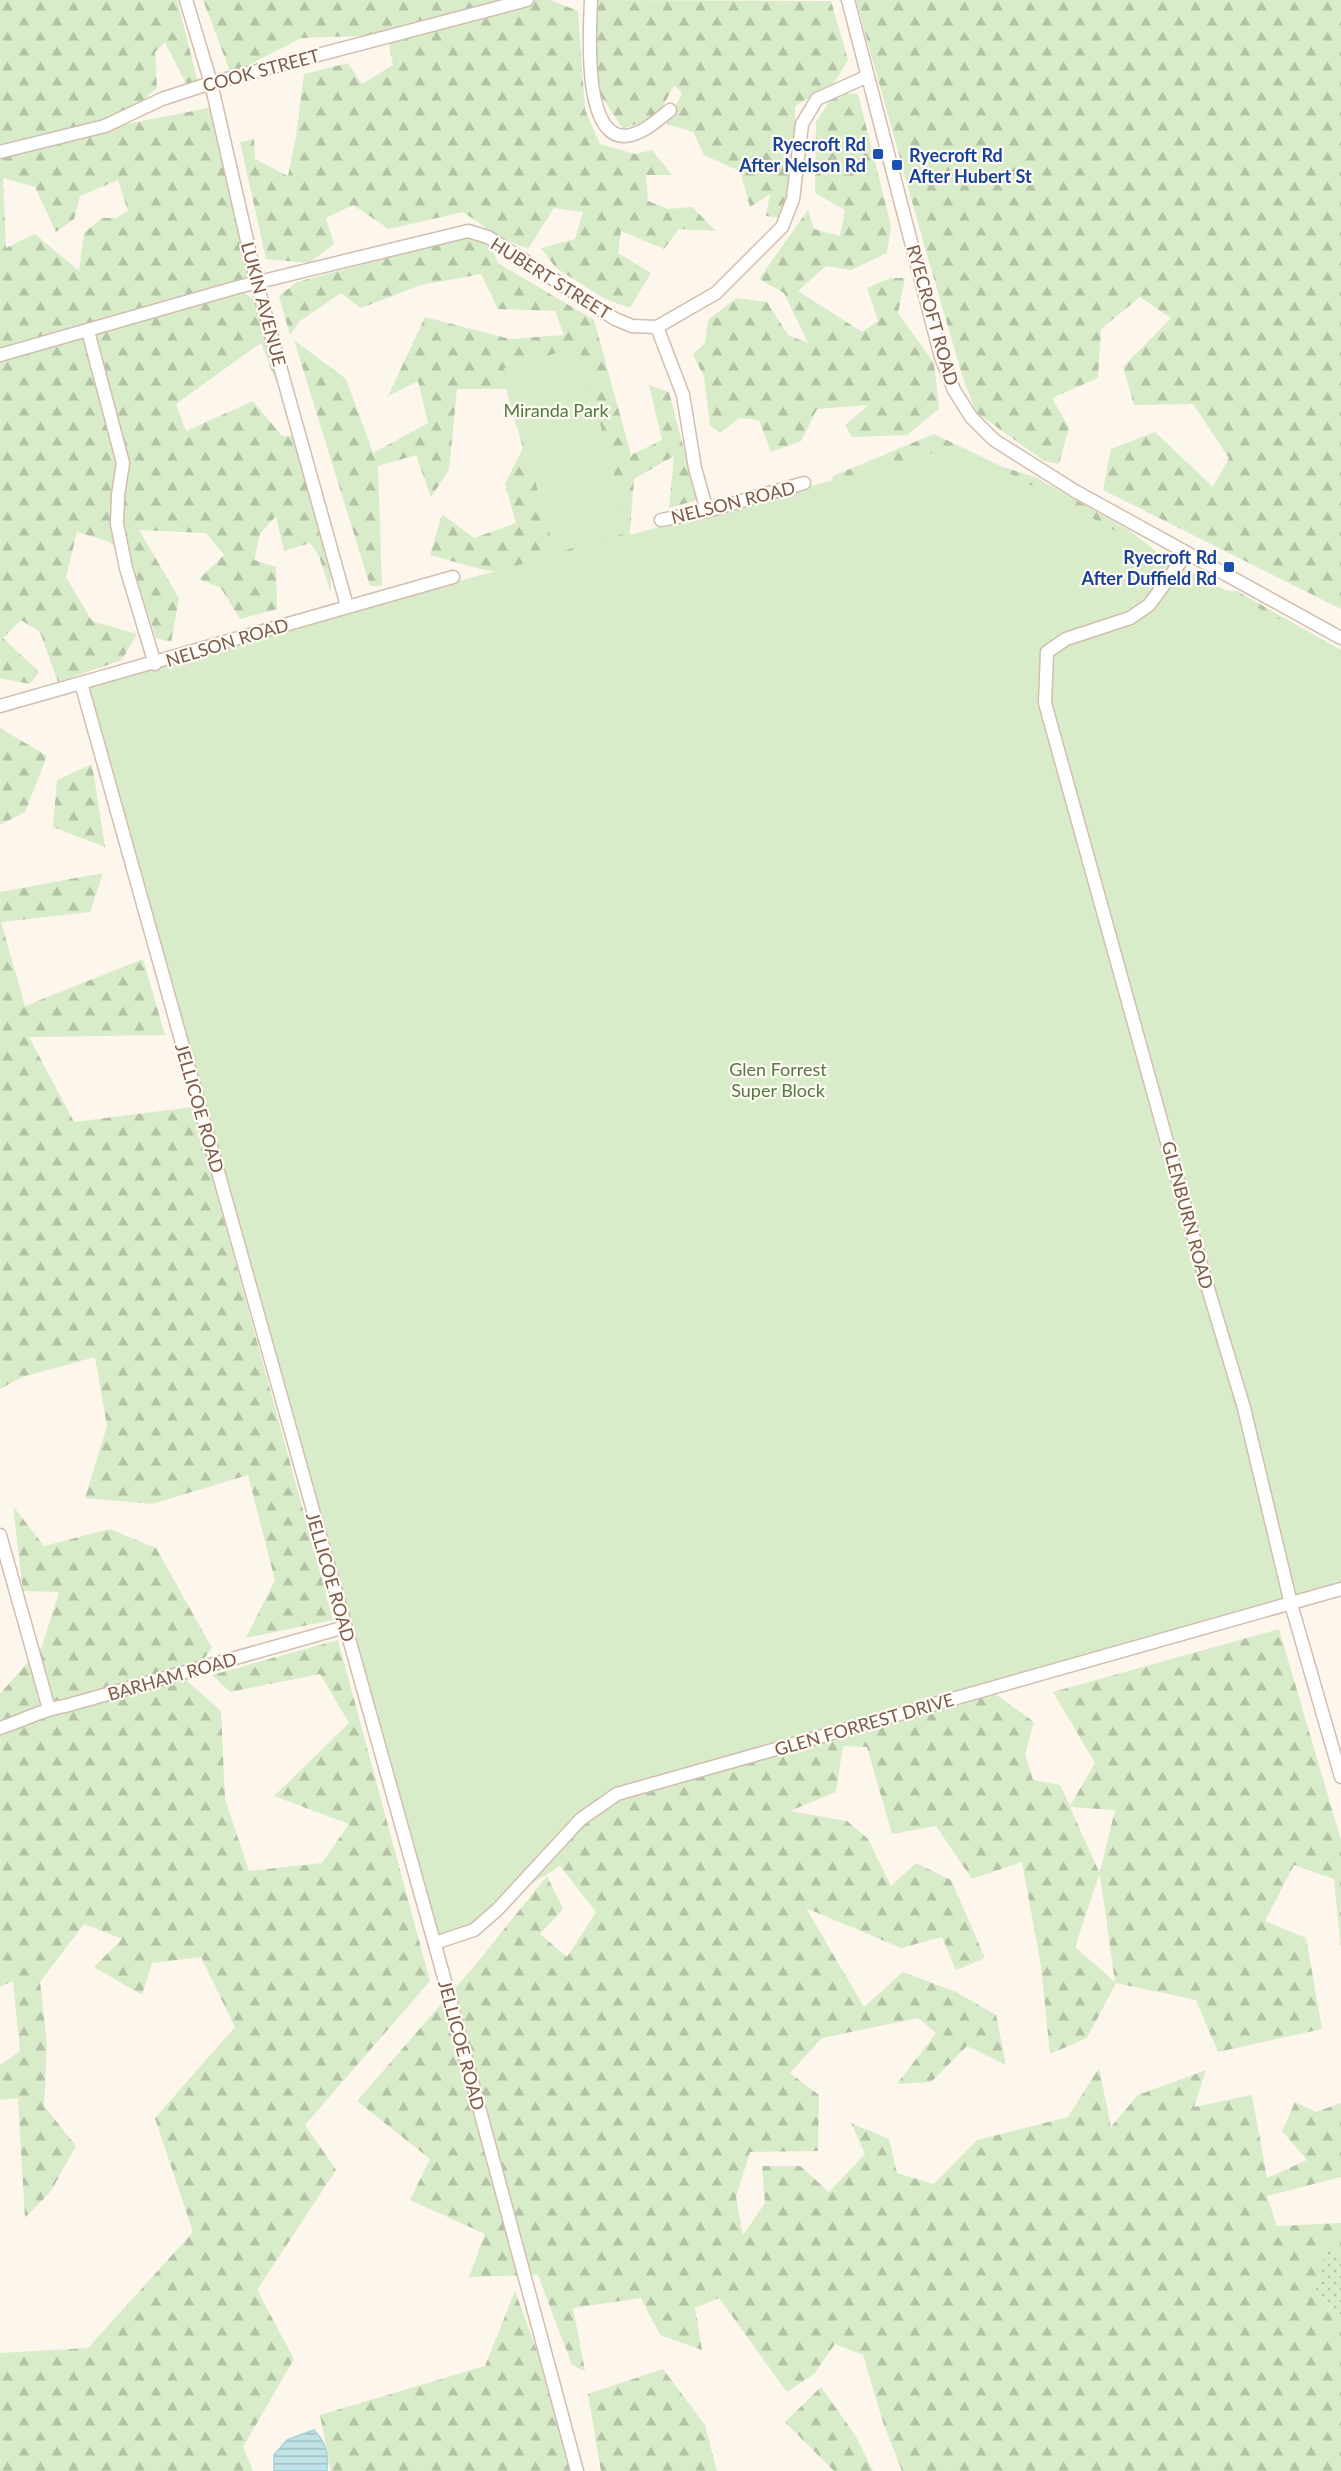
<svg xmlns="http://www.w3.org/2000/svg" width="1341" height="2471" font-family="Lato,sans-serif">
<style>
.grass{fill:url(#grass-dots)}
.forest{fill:url(#forest-firs);fill-rule:evenodd}
.green{fill:#d8ecc9}
.water{fill:url(#water-rules);stroke:#a5d3da;stroke-width:1.5}
.lines{fill:none;stroke-linecap:round;stroke-linejoin:round}
.minor-casing{stroke:#d1beb0;stroke-width:15}
.minor{stroke:#fff;stroke-width:12}
.transit-dot{fill:#1a4fb4;stroke:#fffaf3;stroke-width:2}
.labels{text-anchor:middle;dominant-baseline:central;stroke-width:4.5;stroke-linejoin:round;paint-order:stroke}
.street-label{font-size:18px;fill:#7a5c4d;stroke:#fffaf3}
.transit-label{font-size:18px;font-weight:bold;fill:#164399;stroke:#fffaf3;text-anchor:end}
.park-label{font-size:18px;fill:#537a41;stroke:#fffaf3}
</style>
<defs>
<pattern id="grass-dots" width="8" height="8" patternUnits="userSpaceOnUse" patternTransform="scale(1.5)"><rect width="8" height="8" fill="#d8ecc9"/><path d="M2 2h.1M6 6h.1" fill="none" stroke="#b4c2a5" stroke-width="1.8" stroke-linecap="round"/></pattern>
<pattern id="forest-firs" width="22" height="20" patternUnits="userSpaceOnUse" patternTransform="scale(1.5)"><rect width="22" height="20" fill="#d8ecc9"/><path d="M5 1l3.5 6h-7zM16 11l3.5 6h-7z" fill="#b4c2a5"/></pattern>
<pattern id="water-rules" width="6" height="5" patternUnits="userSpaceOnUse" patternTransform="scale(1.5)"><rect width="6" height="5" fill="#bfe3e8"/><path d="M0 2.5h6" fill="none" stroke="#a0bbbe"/></pattern>
</defs>
<rect width="100%" height="100%" fill="#fdf6ec"/>
<path class="grass" d="M1327,2245l14,11v60l-26,-24z"/>
<path class="forest" d="M0,0h177l23,90 -15,-8 -20,-40 -10,10 2,36 -46,39 103,-20 41,166 -20,13 28,20 21,96 -23,-59 -85,61 10,27 67,-30 29,35h19l30,120v37l-12,-37 -9,-13 -26,8 -8,-35 -16,18 -6,26 22,7 1,42 -37,10 -19,-31 -22,-9 25,-24 -18,-22 -67,-3 40,68 -8,44 -15,-4 -23,-69 -23,-27 -33,-10 -11,45 26,44 45,13 -15,26 -64,22 -18,-50 -19,-12 -18,18 36,34 -9,12 -30,-6zM3,178l32,9 21,45 18,-13 6,-23 38,-16 10,31 -12,7h-14l-18,15 -5,38 -44,-37 -29,14z
M203,0h347l28,11 7,99 15,34 35,10 17,-4 20,25h-26l2,26 20,8 24,-2 24,24 -37,-2 -15,20 -43,-18 -3,22 33,20 -21,35 -25,-9 -49,-31 -15,-20 34,-9 8,-27 -29,-4 -26,41 -28,-12 -37,-25 -74,17 -36,-24 -27,13 8,26 -25,19 -43,-4 -26,-117 14,-3 1,20 33,17 8,-39 8,-63 44,-11 14,21 31,-19 -6,-30 -86,3 -70,36z
M596,0l235,1 17,59 -14,23 -39,23 1,48 -11,65 -19,-3 4,-22 -20,13 -10,-36 -36,-16 -11,-23 -26,-8 15,-31 -8,-8 -16,31 -35,13 -24,-36 -4,-74z
M856,0h485v609l-238,-119 8,-41 44,-17 58,55 16,-29 -36,-54 -59,1 -11,-38 48,-49 -31,-21 -39,32 -3,49 -46,20 17,30 -10,36 -15,-3 -68,-49 -13,-34 -38,-130z
M835,93l23,1 33,132 -4,27 -36,17 -25,-4 -28,25 64,41 16,-11 -11,-33 23,-10h15l-7,35 36,50 5,46 -32,26 -55,2 -7,-12 24,-20 -52,4 -16,32 -30,11 -12,-32 -20,-2 -19,15 -10,-8 -6,-48 -11,-23 12,-11 3,-23 28,-22 31,4 21,33 20,8 -24,-50 -25,-14 49,-69 6,19 26,7 5,-26 -30,-17 1,-71z
M456,236l31,3 11,24 96,57 37,135 31,-15 -13,-55 20,7 28,108 -28,8 5,-52 -40,23 -5,66 176,57 28,-126 101,-42 69,33 32,10 94,53 42,33 6,26 60,2 104,59v931l-361,102 54,39 -9,32 8,26 27,5 10,21 25,-43 -42,-71 226,-63 62,211v108l-7,-69 -40,-14 -29,56 41,17 16,91 -104,23 -22,-52 -80,-17 -29,55 -37,16 -9,-88 -19,-104 -50,17 -36,-53 -44,8 -25,-87 -24,-1 -7,46 -46,19 57,10 21,18 23,47 25,-23 35,17 34,78 -29,12 -14,-33 -41,11 -95,-40 58,99 39,-35 53,20 40,23 10,50 -39,-19 -36,36 -34,2 39,-51 -18,-15 -96,20 -32,35 29,22 -1,56 -68,1 -14,45 7,38 22,-32 -3,-37h38l29,26 36,-38 -14,-31 38,16 8,34 37,11 43,-44 91,-23 31,-49 12,59 27,-32 68,-25 -12,37 58,-12 15,83 40,-18 -25,-29 13,-29 21,10 25,-9v74l-74,19 10,30 64,-3v33l-14,-10 -12,46 26,24v155h-439l-18,-46 -21,-70 -28,-11 -21,30 -27,18 -68,-94 -24,10 7,42 -42,-15 -19,-37 -68,10 12,63 -13,-6 -34,-90 -69,2 16,-43 -75,-34 20,-41 -73,-58 119,-137 71,-88 16,33 -23,25 27,23 29,-45 -36,-46 -76,48 63,-1334 -67,-11 -50,-14 12,-41 32,24 42,-15 -11,-39 18,-36 -17,-59h-49l-8,81 -18,27 -15,-42 -38,11 4,120h-12l-76,-246 52,39 27,74 55,-30 -10,-42 -30,15 37,-79 85,22 54,-4 -9,-24 -57,-2 -17,-35 -60,11 -60,23 -20,-15 -41,28 -10,14 -11,-39 18,-14 94,-25zM1070,1807l45,3 -15,62h-1zM1099,1875h1l15,107 -40,-35z
M0,728l47,28 -22,56 -25,13z
M92,764l13,83 -52,-20 4,-47z
M103,873l-13,39 -89,10 24,84 118,-47 22,76 -136,2 45,85 119,-15 140,513 -87,18 29,-58 -27,-105 -96,29 -67,-6 22,-72 -12,-69 -73,20 -22,12v-497z
M13,1506l31,40 66,-17 46,19 56,100 -25,33 34,30 4,88 24,72 73,-8 27,-39 -75,-28 75,-73 -29,-49 -90,18 -18,-17 126,-35 92,341 -125,144 31,45 -79,120 37,69 -51,88 10,24h-253v-118l88,-5 105,-116 -38,-114 80,-91 -34,-70 -49,6 -10,32 -48,-28 28,-28 -38,-15 -44,58 7,62 -3,62 32,40 -25,45 -26,27 -7,-120 -18,2v-35l20,-14 -7,-70 -13,6v-293l42,-48 17,-54 -36,-1z
M515,2291l54,148 9,32h-247l-11,-56 165,-49z
M663,2369l42,56 12,46h-116l-13,-77z
M821,2387l34,48 18,36h-39l-49,-49z"/>
<path class="green" d="M579,347l51,185 -75,21 -51,-185z
M959,446l382,207v931l-724,210 -22,13 -121,123 -39,13 -354,-1260z"/>
<path class="water" d="M314,2430c12,13 15,23 13,41h-53v-16l13,-15z"/>
<g class="lines">
<defs>
<path id="minor" d="M186,0l25,83 46,201 90,322
M591,0c-1,27 -10,147 40,135 15,-4 28,-16 39,-25
M848,0l93,357 13,33 17,27 23,23 81,51 266,147
M0,152l105,-26 57,-27 49,-16 316,-83
M657,327l26,68 12,73 12,43
M88,331l35,132 -5,32 -1,29 9,44 29,96
M0,355l238,-68 230,-56 20,6 127,82 17,7 25,1 59,-34 66,-66 11,-28 9,-75 15,-25 51,-23
M661,520l46,-9 97,-28
M1187,553l-38,52 -19,13 -64,21 -19,13 -2,51 159,572 40,133 47,196 50,173
M81,683l364,1298 132,490
M0,706l453,-129
M0,1535l49,174
M0,1728c22,-7 43,-19 65,-22l280,-79
M435,1943l39,-13 24,-21 83,-90 36,-25 724,-205"/>
</defs>
<use href="#minor" class="minor-casing"/>
<use href="#minor" class="minor"/>
</g>
<g class="transit-dot">
<rect x="872" y="148" width="12" height="12" rx="3"/>
<rect x="891" y="159" width="12" height="12" rx="3"/>
<rect x="1223" y="561" width="12" height="12" rx="3"/>
</g>
<g class="labels">
<g class="street-label">
<text transform="translate(261 70) rotate(-15)">COOK STREET</text>
<text transform="translate(551 278) rotate(32)">HUBERT STREET</text>
<text transform="translate(264 304) rotate(75)">LUKIN AVENUE</text>
<text transform="translate(933 315) rotate(74)">RYECROFT ROAD</text>
<text transform="translate(733 502) rotate(-14)">NELSON ROAD</text>
<text transform="translate(227 642) rotate(-17)">NELSON ROAD</text>
<text transform="translate(200 1108) rotate(74)">JELLICOE ROAD</text>
<text transform="translate(1188 1215) rotate(75)">GLENBURN ROAD</text>
<text transform="translate(331 1577) rotate(74)">JELLICOE ROAD</text>
<text transform="translate(172 1676) rotate(-16)">BARHAM ROAD</text>
<text transform="translate(864 1724) rotate(-16)">GLEN FORREST DRIVE</text>
<text transform="translate(462 2045) rotate(75)">JELLICOE ROAD</text>
</g>
<g class="transit-label">
<text x="866" y="144">Ryecroft Rd<tspan x="866" dy="21">After Nelson Rd</tspan></text>
<text x="909" y="155" text-anchor="start">Ryecroft Rd<tspan x="909" dy="21">After Hubert St</tspan></text>
<text x="1217" y="557">Ryecroft Rd<tspan x="1217" dy="21">After Duffield Rd</tspan></text>
</g>
<g class="park-label">
<text x="556" y="410">Miranda Park</text>
<text x="778" y="1069">Glen Forrest<tspan x="778" dy="21">Super Block</tspan></text>
</g>
</g>
</svg>
